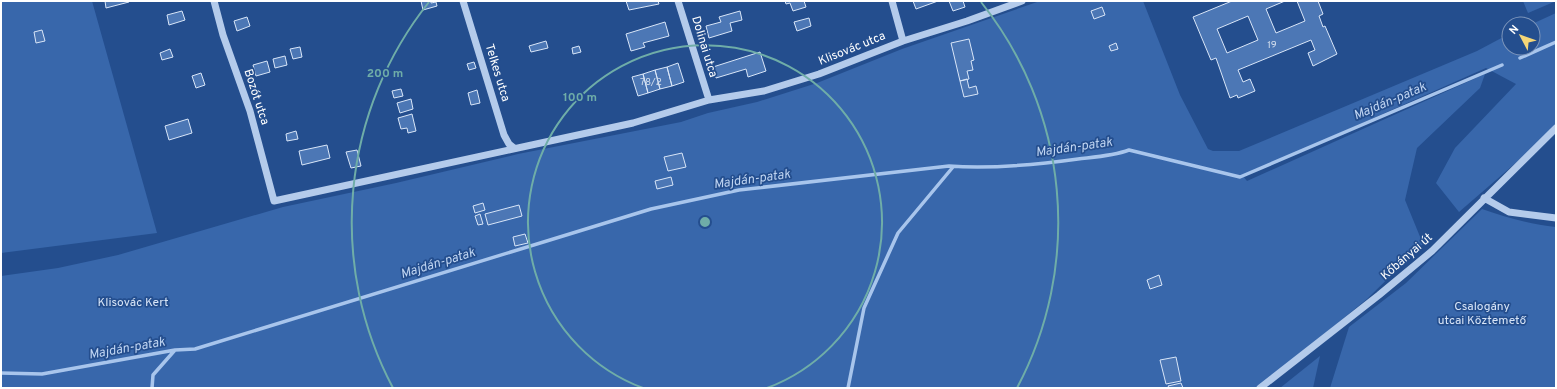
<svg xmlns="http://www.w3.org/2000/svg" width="1557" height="389" font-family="Overpass,sans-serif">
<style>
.green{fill:#3867ab}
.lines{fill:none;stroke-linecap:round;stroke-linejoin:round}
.stream{stroke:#a8c5ec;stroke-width:3.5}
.building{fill:#4c77b5;stroke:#d9e6f8;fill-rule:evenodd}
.minor{stroke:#b4cbeb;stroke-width:7}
.ring{fill:none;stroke:#6fada8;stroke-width:2}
.labels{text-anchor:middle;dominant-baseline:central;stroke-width:3.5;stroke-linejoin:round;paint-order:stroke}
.number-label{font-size:10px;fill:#d2ddec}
.street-label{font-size:12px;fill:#fff;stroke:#244e8e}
.park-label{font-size:12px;fill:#d9e6f8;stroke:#244e8e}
.water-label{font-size:13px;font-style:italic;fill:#c0d5f2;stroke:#244e8e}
.centre{fill:#6fada8;stroke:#244e8e;stroke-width:2}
.ring-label{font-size:12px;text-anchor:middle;font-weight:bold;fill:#6fada8;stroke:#244e8e;stroke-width:3.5;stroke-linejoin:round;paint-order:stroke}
</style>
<rect width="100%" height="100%" fill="#244e8e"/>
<path class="green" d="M1,1h91l65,232 -156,20z
M1040,1h103l37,94 28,54 5,2h26l238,-100 32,-17v14h24v-24h-1l24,-11v115l-97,84 -23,-29 19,-35 61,-64 -30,-16 -243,108 4,5 238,-107 -5,14 -63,60 -12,52 18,44 -56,55 -109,89h-1257v-112l57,-8 60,-13 165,-48 113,-24 122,-29 163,-32 27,-9 49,-11 60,-19 85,-34z
M1523,1h33l-28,12z
M1482,209c25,9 48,15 74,18v161h-226l19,-61 57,-44z
M1320,356l-7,32h-33z"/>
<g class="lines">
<path class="stream" d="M1520,58l36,-16
M1,373l41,1 133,-24 20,-1 456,-140 88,-19 210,-24c43,3 86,-1 129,-7 17,-2 35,-3 51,-9l111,27 262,-112
M152,388l1,-13 22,-25
M848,388l16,-80 34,-75 55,-66"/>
</g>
<path class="building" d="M105,1h24v1l-23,6z
M421,1h10v2l5,-1 1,4 -14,4z
M626,1h32l1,3 -30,6z
M785,1h19l2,6 -13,4 -3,-8 -4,1z
M913,1h25l-22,8z
M949,1h14l2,6 -12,4z
M1232,1h53l-19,8 10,24 29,-12 -8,-20h21l5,13 -4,2 4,11 2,-1 12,28 -24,12 -5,-13 7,-3 -4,-10 -73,30 5,12 7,-3 5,12 -17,7 -1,-3 -7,3 -14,-40 -5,2 -18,-43zM1248,16l10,24 -31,13 -10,-24z
M1102,7l3,8 -11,4 -3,-8z
M182,11l3,9 -16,5 -2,-10z
M740,11l2,9 -12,3 2,8 -23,7 -3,-12 15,-4 -2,-5z
M247,17l3,9 -13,5 -3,-10z
M809,18l2,8 -14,5 -3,-9z
M665,22l4,14 -26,7 2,4 -14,4 -5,-17z
M42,30l3,11 -9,2 -2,-11z
M969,39l5,21 -3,1 2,9 -6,1 2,8 -9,2 -9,-38z
M546,41l2,7 -17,4 -2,-6z
M1116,43l2,6 -7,2 -2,-5z
M579,46l2,6 -8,2 -1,-6z
M300,47l2,10 -9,2 -3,-10z
M170,49l3,8 -11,3 -2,-7z
M760,52l6,19 -18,6 -2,-8 -30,9 -3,-11z
M285,56l2,9 -12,3 -2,-9z
M267,61l3,11 -14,4 -3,-11z
M474,62l2,6 -7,2 -2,-6z
M678,63l6,19 -12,4 -5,-19z
M667,67l5,19 -12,3 -5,-19z
M655,70l5,19 -12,4 -5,-19z
M201,73l4,12 -9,3 -4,-12z
M643,74l5,19 -10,3 -6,-19z
M967,79l2,9 7,-2 2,8 -14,3 -4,-16z
M401,89l2,7 -9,2 -2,-7z
M477,90l3,13 -9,2 -3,-12z
M411,99l2,10 -13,4 -3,-10z
M412,114l4,17 -8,2 -1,-5 -6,1 -3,-11z
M188,119l4,14 -23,7 -4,-14z
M296,131l2,8 -11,2 -1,-7z
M327,145l3,13 -28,7 -3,-14z
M357,150l4,16 -10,2 -5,-16z
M682,153l4,14 -18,4 -4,-14z
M671,177l2,8 -16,4 -2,-8z
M483,203l2,7 -10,3 -2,-7z
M519,205l3,11 -34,9 -3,-11z
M480,214l3,10 -5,1 -3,-9z
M525,234l3,9 -13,3 -2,-9z
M1159,275l3,10 -12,4 -3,-9z
M1176,357l5,24 -15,3 -6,-24z
M1181,383l2,5h-14l-1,-2z"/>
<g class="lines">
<path class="minor" d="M214,1l9,34 27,76 24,90 359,-78 76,-23 55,-9 55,-17 84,-33 64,-20 55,-20
M463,1l41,134 5,9 5,4
M678,1l31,99
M892,1l11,40
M1484,198l25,14 47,6
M1260,388l119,-93 53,-44 124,-123"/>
</g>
<g class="ring">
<path d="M643 388A177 177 0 1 1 767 388"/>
<path d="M393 388A353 353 0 0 1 429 2M981 2A353 353 0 0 1 1017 388"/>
</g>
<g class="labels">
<g class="number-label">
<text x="1272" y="45">19</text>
<text x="651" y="82">78/2</text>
</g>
<g class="street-label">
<text transform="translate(704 47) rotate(73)">Dolinai utca</text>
<text transform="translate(852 49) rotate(-22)">Klisovác utca</text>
<text transform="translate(497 73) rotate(73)">Telkes utca</text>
<text transform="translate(256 97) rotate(72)">Bozót utca</text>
<text transform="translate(1407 257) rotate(-41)">Kőbányai út</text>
</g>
<g class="park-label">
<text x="133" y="303">Klisovác Kert</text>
<text x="1482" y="307">Csalogány<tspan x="1482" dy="14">utcai Köztemető</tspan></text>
</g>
<g class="water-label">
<text transform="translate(1390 102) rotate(-23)">Majdán-patak</text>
<text transform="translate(1074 148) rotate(-8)">Majdán-patak</text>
<text transform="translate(752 180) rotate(-8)">Majdán-patak</text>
<text transform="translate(438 264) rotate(-17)">Majdán-patak</text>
<text transform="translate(127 349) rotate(-10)">Majdán-patak</text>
</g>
</g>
<circle cx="705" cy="222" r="6" class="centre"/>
<g class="ring-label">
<text x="385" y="77">200 m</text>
<text x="580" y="101">100 m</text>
</g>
<rect width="1557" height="389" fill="none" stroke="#ffffff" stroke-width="4"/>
<g transform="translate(1521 36) rotate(311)"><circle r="19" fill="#244e8e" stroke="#7c95bb"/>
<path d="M0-3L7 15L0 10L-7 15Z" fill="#f5d677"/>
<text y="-6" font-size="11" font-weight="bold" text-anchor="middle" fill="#ffffff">N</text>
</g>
</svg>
